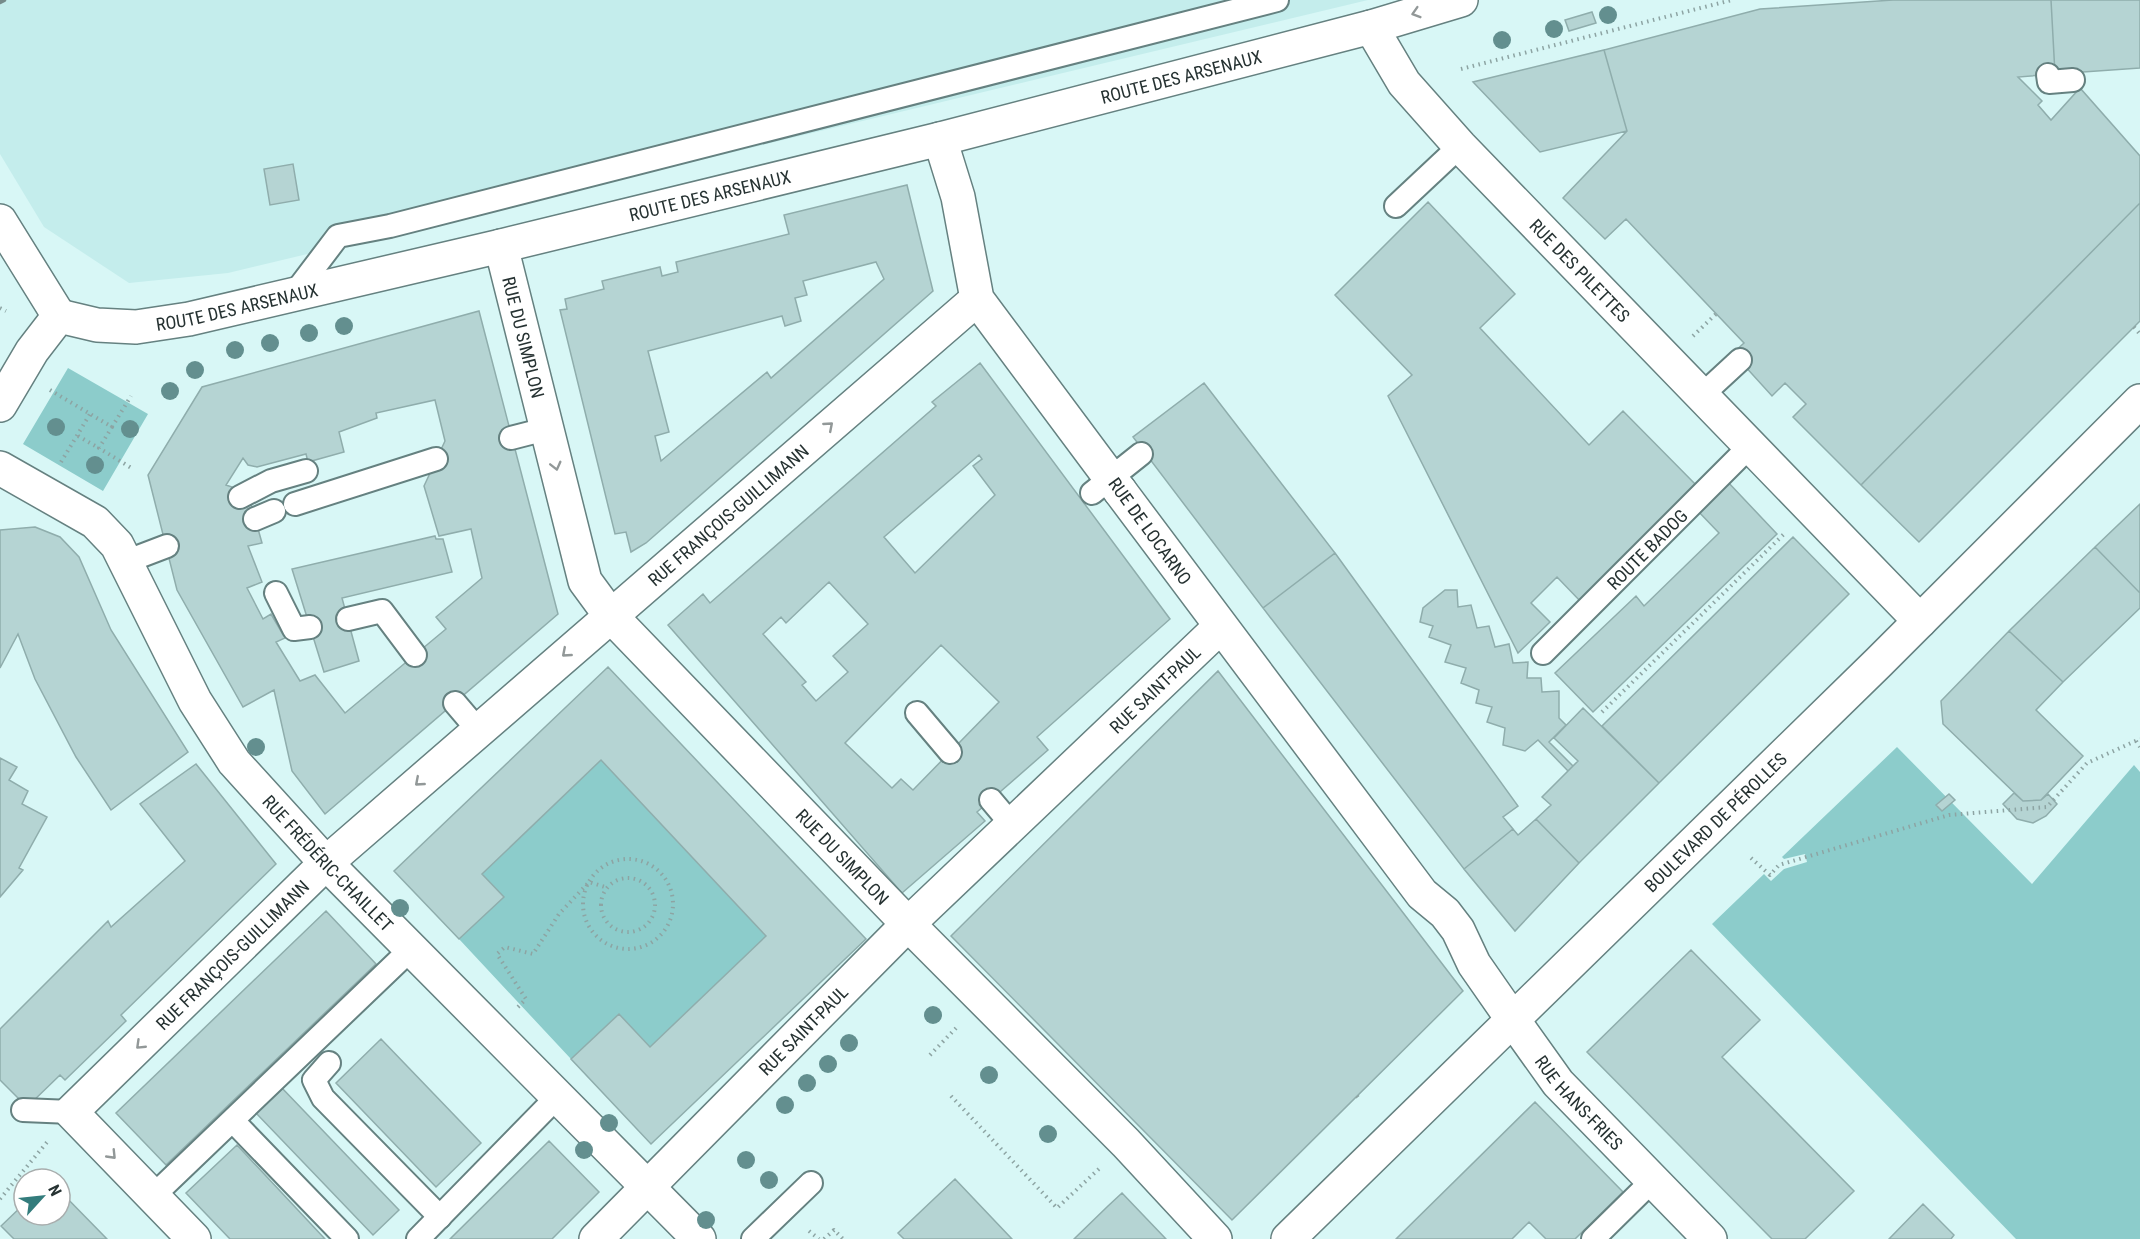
<svg xmlns="http://www.w3.org/2000/svg" width="2140" height="1239" font-family="'Roboto Condensed',sans-serif">
<style>
.built{fill:#c4edec}
.green{fill:#8ccccb}
.building{fill:#b5d4d3;stroke:#8fadac;stroke-width:1.5;fill-rule:evenodd}
.lines{fill:none;stroke-linecap:round;stroke-linejoin:round}
.service-casing{stroke:#658180;stroke-width:26}
.pedestrian-casing{stroke:#658180;stroke-width:36}
.minor-casing{stroke:#658180;stroke-width:36}
.tertiary-casing{stroke:#658180;stroke-width:36}
.secondary-casing{stroke:#658180;stroke-width:36}
.path{stroke:#8da4a3;stroke-width:4;stroke-dasharray:1.5 4.5;stroke-linecap:butt}
.service{stroke:#fff;stroke-width:22}
.pedestrian{stroke:#fff;stroke-width:33}
.minor{stroke:#fff;stroke-width:33}
.tertiary{stroke:#fff;stroke-width:33}
.secondary{stroke:#fff;stroke-width:33}
.rail{stroke:#768b8a;stroke-width:4.5}
.tree{fill:#638f8f}
.oneway{stroke:#929898}
.labels{text-anchor:middle;dominant-baseline:central;stroke-width:5;stroke-linejoin:round;paint-order:stroke}
.street-label{font-size:18px;fill:#263232;stroke:#fff}
</style>
<rect width="100%" height="100%" fill="#d8f7f6"/>
<path class="built" d="M0,0h1368l-1140,273 -99,10 -85,-56 -44,-73z"/>
<path class="green" d="M68,368l80,46 -45,77 -80,-47z
M1897,747l135,137 102,-119 6,7v467h-124l-304,-315 52,-50 7,7 13,-12 23,-7 -2,-8 -21,5 -2,-2z
M601,760l165,176 -116,111 -31,-33 -48,45 -112,-120 44,-42 -21,-23z"/>
<path class="building" d="M1893,0h158l4,74 -37,3 24,24 -4,4 13,15 29,-32 60,68v47l-279,282 -68,-68 13,-13 -21,-21 -13,13 -39,-43 11,-10 -118,-124 -21,20 -42,-41 64,-67 -23,-81 156,-41z
M2051,0h89v68l-85,6z
M1592,12l4,11 -27,8 -4,-11z
M1604,50l23,81 -87,21 -67,-70z
M293,164l6,36 -29,5 -6,-36z
M907,185l26,106 -287,252 -15,9 -5,-20 -11,2 -55,-224 7,-1 -2,-10 39,-10 -2,-8 58,-14 2,9 16,-4 -2,-10 113,-28 -5,-19zM876,262l8,17 -113,99 -4,-6 -106,89 -6,-25 14,-4 -21,-81 134,-35 3,10 16,-5 -6,-23 12,-3 -4,-14z
M1428,202l87,92 -35,34 109,117 34,-34 76,77 -117,115 -25,-26 -26,26 19,19 -32,31 -130,-257 24,-21 -77,-80z
M2140,203v118l-221,221 -58,-57z
M479,311l79,303 -233,200 -33,-43 -18,-81 -31,17 -66,-117 -29,-115 54,-88zM435,400l10,41 -21,45 15,50 32,-7 11,49 -46,39 10,12 -101,84 -30,-38 -15,6 -24,-39 9,-4 -14,-24 -8,5 -16,-31 15,-6 -14,-36 14,-3 -11,-39 -9,4 -7,-20 -9,-3 17,-27 5,7 9,2 49,-13 2,8 36,-10 -5,-20 38,-14 -1,-5z
M980,363l190,256 -133,118 11,13 -71,62 8,9 -83,72 -234,-268 35,-31 7,9 226,-197 -4,-4zM979,455l3,4 -9,7 22,29 -80,78 -31,-36zM829,582l39,42 -35,32 15,16 -32,29 -14,-16 4,-3 -43,-48 18,-17 5,6zM941,645l58,57 -86,88 -12,-11 -9,9 -47,-45z
M1204,383l131,170 -72,55 -130,-171z
M1726,480l51,54 -184,178 -38,-39 81,-77 8,10 75,-73 -23,-24z
M2140,504v89l-45,-46z
M35,527l25,10 19,20 32,73 77,122 -77,58 -35,-53 -41,-78 -17,-45 -18,34v-138z
M435,536l1,3h7l9,33 -110,26 17,63 -35,11 -32,-103z
M1793,537l56,57 -190,189 -57,-57z
M2095,547l45,46v15l-77,74 -54,-51z
M1335,553l183,253 -15,11 10,12 -49,40 -201,-261z
M1445,590h12l1,17 13,-2 6,23 12,-2 6,21 14,-3 4,19 15,-1 -1,16h14l1,14 17,-1v27l7,7 -17,17 24,24 -5,5 -30,-31 -13,11 -22,-6 2,-17 -18,-6 5,-15 -16,-4 3,-13 -18,-7 5,-15 -21,-6 6,-17 -22,-8 4,-11 -13,-4 3,-14z
M2009,631l54,51 -27,28 47,46 -42,44 -18,1 -80,-77 -2,-23z
M608,667l258,272 -215,205 -80,-85 48,-45 31,33 116,-111 -165,-176 -119,114 22,23 -45,42 -65,-68z
M1218,671l245,320 -231,229 -281,-284z
M1583,708l76,75 -80,80 -43,-44 15,-14 -9,-8 36,-36 -24,-23z
M0,758l17,9 -8,13 19,11 -6,13 25,13 -28,51 4,2 -23,27z
M196,764l80,100 -155,151 5,6 -61,59 -5,-5 -33,32 -27,-27v-51l108,-108 3,6 74,-66 -45,-57z
M2014,793l9,8 18,-1 7,-6 9,10 -11,12 -13,7 -16,-4 -14,-15z
M1949,794l6,6 -13,11 -6,-6z
M1536,819l43,44 -64,68 -51,-62 49,-40 5,6z
M326,911l50,53 -210,201 -50,-52z
M1691,950l69,70 -38,37 132,134 -49,48h-33l-185,-187z
M381,1039l100,104 -45,44 -100,-104z
M281,1087l118,123 -26,25 -118,-123z
M1535,1102l88,90 -48,47h-29l-17,-17 -17,17h-116z
M549,1141l50,51 -47,47h-102z
M237,1145l88,94h-95l-44,-46z
M955,1179l57,60h-108l-6,-6z
M60,1191l47,48h-93l-13,-13 23,-22v11h36z
M1122,1193l44,46h-92l34,-33z
M1923,1204l31,31 -3,4h-62z"/>
<g class="lines">
<defs>
<g id="service">
<path d="M2048,75l1,7 24,-2"/>
<path d="M1396,206l64,-60"/>
<path d="M294,294l44,-58 52,-10 887,-226"/>
<path d="M1701,396l39,-36"/>
<path d="M511,438l35,-9"/>
<path d="M1092,493l49,-39"/>
<path d="M240,497l31,-16 35,-10"/>
<path d="M295,504l141,-45"/>
<path d="M255,519l19,-8"/>
<path d="M125,562l42,-16"/>
<path d="M276,593l18,36 16,-2"/>
<path d="M348,619l34,-8 33,44"/>
<path id="s1" d="M1543,653l207,-207"/>
<path d="M455,703l23,27"/>
<path d="M917,713l33,39"/>
<path d="M991,800l21,25"/>
<path d="M329,1063l-15,17 9,18 117,119"/>
<path d="M23,1110l48,2"/>
<path d="M233,1121l114,118"/>
<path d="M152,1197l259,-248"/>
<path d="M418,1239l139,-142"/>
<path d="M753,1239l58,-56"/>
<path d="M1593,1239l60,-59"/>
</g>
<g id="pedestrian">
<path d="M1120,491l302,403 23,19 13,17 16,34 39,56"/>
<path d="M908,924l218,219 89,96"/>
<path id="s2" d="M596,1239l312,-315 312,-297"/>
</g>
<g id="minor">
<path id="s3" d="M1371,27l33,56 56,63 460,475"/>
<path d="M940,139l18,58 19,102 143,192"/>
<path id="s4" d="M501,246l84,335 25,34 298,309"/>
<path id="s5" d="M0,468l95,54 22,23 78,156 39,61 92,101 373,376"/>
<path id="s6" d="M1513,1020l45,63 152,156"/>
<path id="s7" d="M194,1239l-123,-127 255,-249 651,-564"/>
</g>
<path id="tertiary" d="M0,221l59,95"/>
<g id="secondary">
<path id="s8" d="M0,405l32,-54 27,-35 38,9 39,2 53,-8 312,-73 439,-107 431,-112 90,-27"/>
<path id="s9" d="M1288,1239l591,-577 261,-261"/>
</g>
</defs>
<use href="#service" class="service-casing"/>
<use href="#pedestrian" class="pedestrian-casing"/>
<use href="#minor" class="minor-casing"/>
<use href="#tertiary" class="tertiary-casing"/>
<use href="#secondary" class="secondary-casing"/>
<path class="path" d="M1461,69l271,-69
M0,308l6,3
M2134,327l5,6
M1693,336l23,-22
M50,390l62,37 -13,21 34,21
M112,427l19,-31
M78,436l21,12
M61,462l29,-48
M1602,712l182,-178
M2136,741l4,6
M1751,858l19,17 9,-10 170,-50 98,-8 40,-44 53,-24
M583 904a45 45 0 1 1 90 0a45 45 0 1 1-90 0Z
M601 905a27 27 0 1 1 54 0a27 27 0 1 1-54 0Z
M518,1007l8,-8 -29,-45 8,-7 28,7 26,-40 30,-32 19,6
M930,1055l28,-29
M951,1096l106,112 45,-42
M1357,1096l3,4
M0,1199l48,-58
M809,1231l10,8
M824,1239l10,-9 9,9"/>
<use href="#service" class="service"/>
<use href="#pedestrian" class="pedestrian"/>
<use href="#minor" class="minor"/>
<use href="#tertiary" class="tertiary"/>
<use href="#secondary" class="secondary"/>
<path class="rail" d="M0,2l4,-2"/>
</g>
<g class="tree">
<circle cx="1608" cy="15" r="9"/>
<circle cx="1554" cy="29" r="9"/>
<circle cx="1502" cy="40" r="9"/>
<circle cx="344" cy="326" r="9"/>
<circle cx="309" cy="333" r="9"/>
<circle cx="270" cy="343" r="9"/>
<circle cx="235" cy="350" r="9"/>
<circle cx="195" cy="370" r="9"/>
<circle cx="170" cy="391" r="9"/>
<circle cx="56" cy="427" r="9"/>
<circle cx="130" cy="429" r="9"/>
<circle cx="95" cy="465" r="9"/>
<circle cx="256" cy="747" r="9"/>
<circle cx="400" cy="908" r="9"/>
<circle cx="933" cy="1015" r="9"/>
<circle cx="849" cy="1043" r="9"/>
<circle cx="828" cy="1064" r="9"/>
<circle cx="989" cy="1075" r="9"/>
<circle cx="807" cy="1083" r="9"/>
<circle cx="785" cy="1105" r="9"/>
<circle cx="609" cy="1123" r="9"/>
<circle cx="1048" cy="1134" r="9"/>
<circle cx="584" cy="1150" r="9"/>
<circle cx="746" cy="1160" r="9"/>
<circle cx="769" cy="1180" r="9"/>
<circle cx="706" cy="1220" r="9"/>
</g>
<defs><path id="oneway-chevron" d="M-2-3.5L2.5 0L-2 3.5" fill="none" stroke-width="1.6" stroke-linecap="round" stroke-linejoin="round" transform="scale(1.5)"/></defs>
<g class="oneway">
<use href="#oneway-chevron" transform="translate(1416 13) rotate(163)"/>
<use href="#oneway-chevron" transform="translate(829 426) rotate(-41)"/>
<use href="#oneway-chevron" transform="translate(556 466) rotate(76)"/>
<use href="#oneway-chevron" transform="translate(566 653) rotate(139)"/>
<use href="#oneway-chevron" transform="translate(419 782) rotate(139)"/>
<use href="#oneway-chevron" transform="translate(140 1045) rotate(136)"/>
<use href="#oneway-chevron" transform="translate(112 1155) rotate(46)"/>
</g>
<g class="labels">
<g class="street-label">
<text stroke="none"><textPath href="#s8" startOffset="1260">ROUTE DES ARSENAUX</textPath></text>
<text stroke="none"><textPath href="#s8" startOffset="774">ROUTE DES ARSENAUX</textPath></text>
<text stroke="none"><textPath href="#s3" startOffset="322">RUE DES PILETTES</textPath></text>
<text stroke="none"><textPath href="#s8" startOffset="288">ROUTE DES ARSENAUX</textPath></text>
<text stroke="none"><textPath href="#s4" startOffset="94">RUE DU SIMPLON</textPath></text>
<text stroke="none"><textPath href="#s7" startOffset="1065">RUE FRANÇOIS-GUILLIMANN</textPath></text>
<text transform="translate(1150 531) rotate(54)">RUE DE LOCARNO</text>
<text stroke="none"><textPath href="#s1" startOffset="147">ROUTE BADOG</textPath></text>
<text stroke="none"><textPath href="#s2" startOffset="784">RUE SAINT-PAUL</textPath></text>
<text stroke="none"><textPath href="#s9" startOffset="597">BOULEVARD DE PÉROLLES</textPath></text>
<text stroke="none"><textPath href="#s4" startOffset="723">RUE DU SIMPLON</textPath></text>
<text stroke="none"><textPath href="#s5" startOffset="526">RUE FRÉDÉRIC-CHAILLET</textPath></text>
<text stroke="none"><textPath href="#s7" startOffset="402">RUE FRANÇOIS-GUILLIMANN</textPath></text>
<text stroke="none"><textPath href="#s2" startOffset="294">RUE SAINT-PAUL</textPath></text>
<text stroke="none"><textPath href="#s6" startOffset="106">RUE HANS-FRIES</textPath></text>
</g>
</g>
<g transform="translate(42 1197) rotate(63)"><circle r="28" fill="#ffffff" stroke="#a8adad" stroke-width="1.5"/>
<path d="M0-4.5L10 22L0 15L-10 22Z" fill="#337c7c"/>
<text y="-9" font-size="16" font-weight="bold" text-anchor="middle" fill="#263232">N</text>
</g>
</svg>
